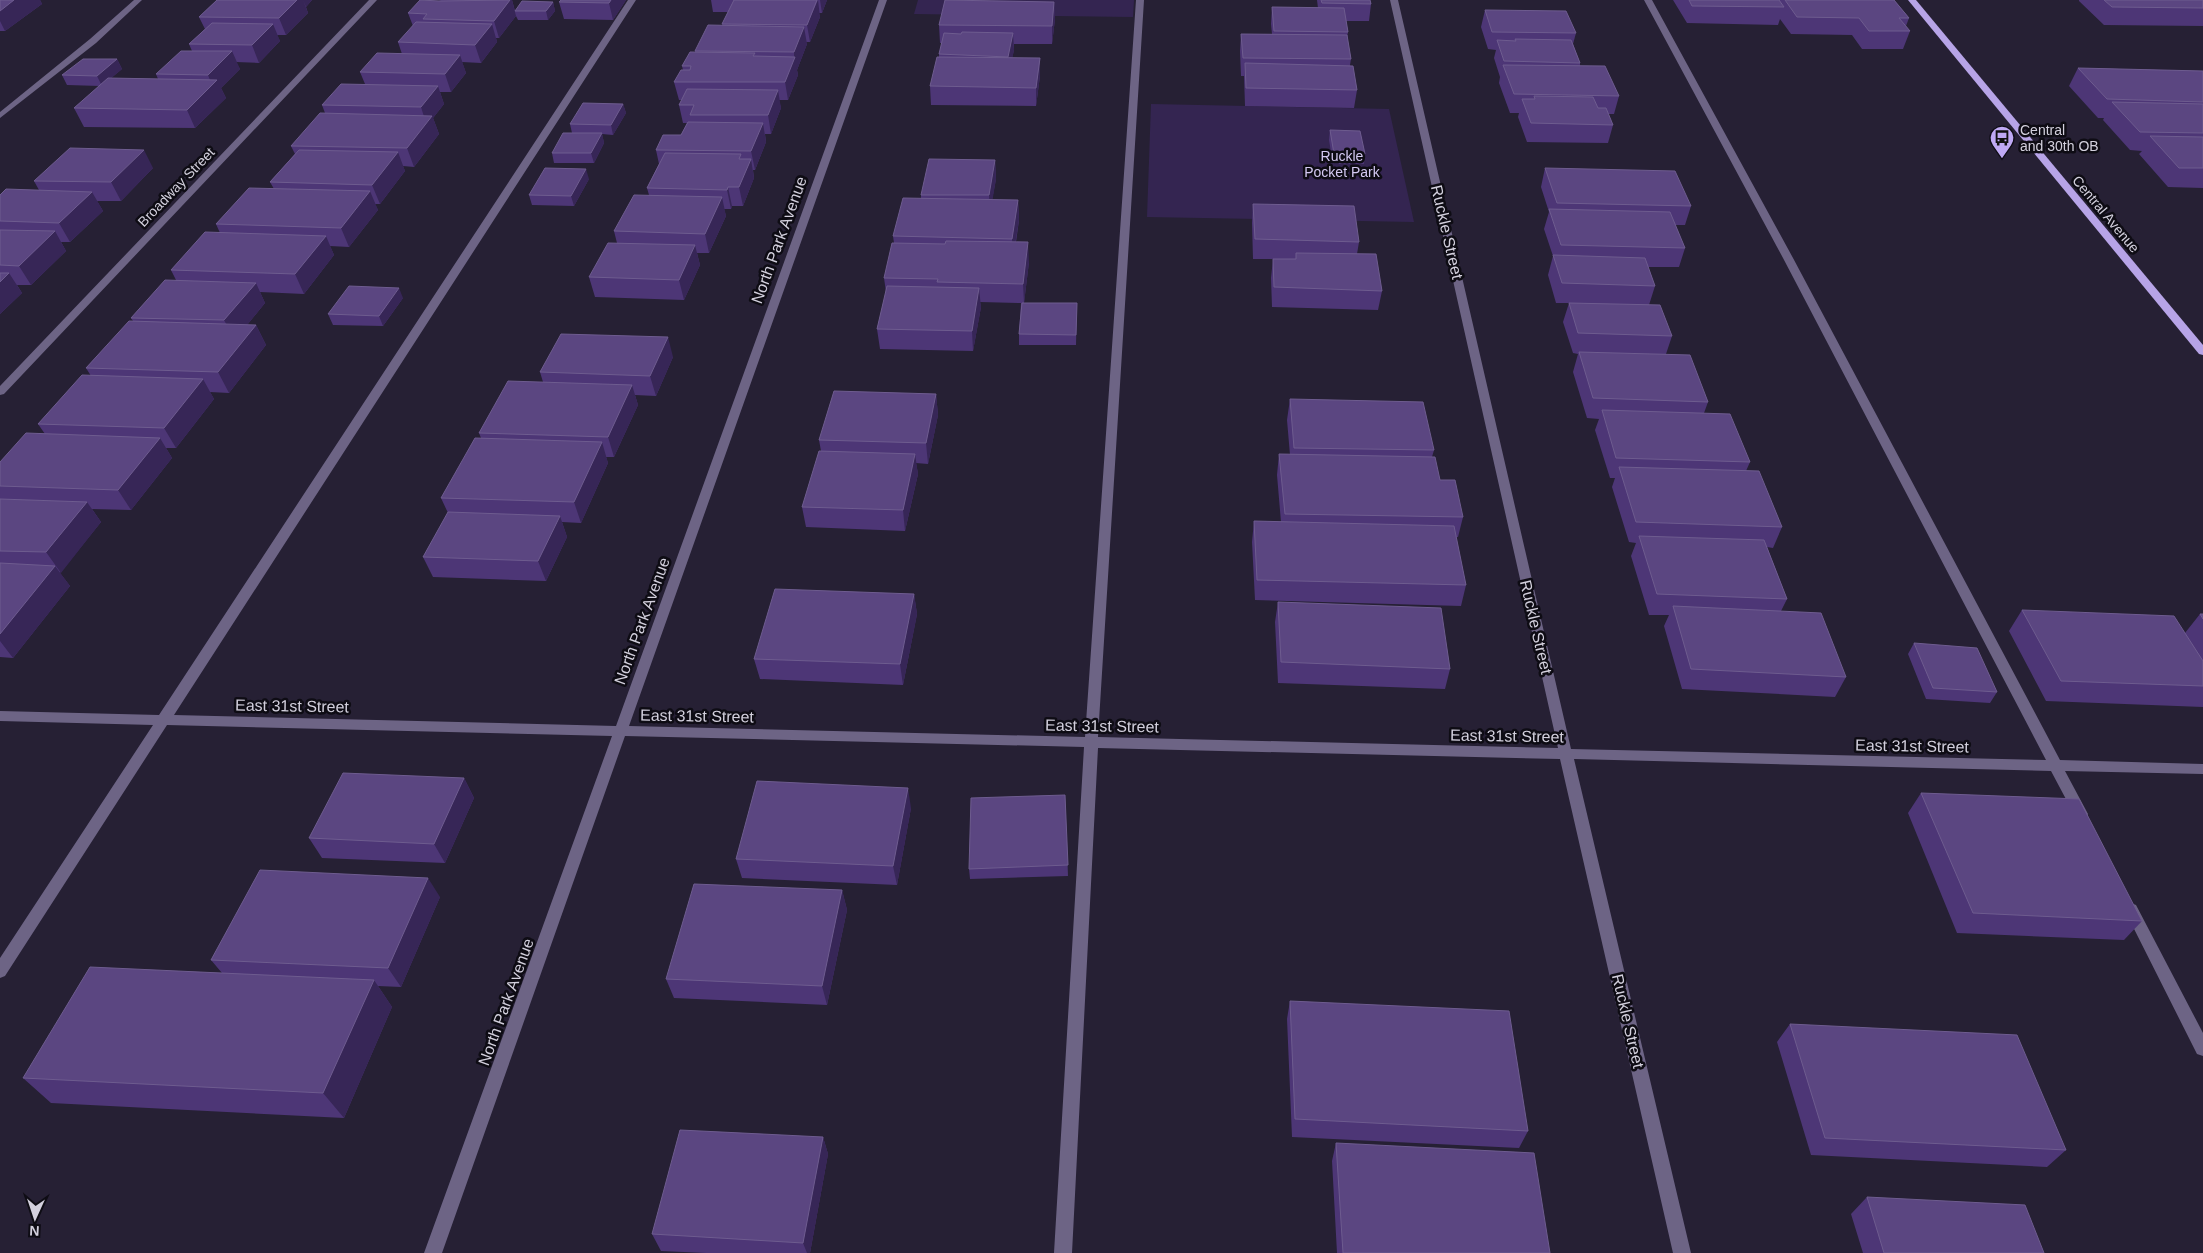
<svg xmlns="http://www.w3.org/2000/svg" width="2203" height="1253" font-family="Arial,sans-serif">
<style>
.green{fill:#342551}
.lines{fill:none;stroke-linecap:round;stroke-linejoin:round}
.minor{fill:#6d6485;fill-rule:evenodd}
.major{fill:#b7a4e7;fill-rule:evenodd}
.wall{fill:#4d3676}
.shaded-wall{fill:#372657}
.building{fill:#5b4681;stroke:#6e5c8f}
.labels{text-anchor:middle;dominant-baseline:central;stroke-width:5;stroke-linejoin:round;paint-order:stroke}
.far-poi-label{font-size:14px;fill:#d3d0dd;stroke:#0e0c14;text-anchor:start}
.far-park-label{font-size:14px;fill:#d5caf3;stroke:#0e0c14}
.far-street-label{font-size:14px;fill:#d3d0dd;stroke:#0e0c14}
.street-label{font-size:16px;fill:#d3d0dd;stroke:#0e0c14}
</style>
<rect width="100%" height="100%" fill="#262034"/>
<path class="green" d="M918,0h216l-1,17 -219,-3z
M1151,104l238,5 25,113 -267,-5z"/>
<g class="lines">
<path class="minor" d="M134,0h8l-46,43 -96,75v-6l90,-73z
M369,0h8l-373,394 -4,1v-9z
M628,0h8l-462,715 442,11 263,-726h8l-258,726 456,11 51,-737h8l-46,737 460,11 -168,-748h8l173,749 475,11 -263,-502 -139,-258h8l141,258 267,502 143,4v10l-138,-3 23,43 -2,4 -5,2 -5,-2 -25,-47 -477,-12 117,494h-18l-113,-494 -462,-11 -26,505h-18l30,-506 -459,-11 -183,517h-18l188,-517 -445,-11 -162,251 -5,2v-20l153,-233 -153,-4v-10l159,4z
M2131,903l5,2 67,128v23l-6,-2 -73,-145 2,-4z"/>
<path class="major" d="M1908,0h8l287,345v10l-4,-1z"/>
</g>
<path class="wall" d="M0,0h40l2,4 -37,27h-5z
M217,0h95l-6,7 2,6 -22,22h-9l3,6 -21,22 -23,-1 4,7 -19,19 5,10 -31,30 -111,-1 -10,-19 26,-22 -33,-1 -5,-10 55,-16 5,10 -11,9 47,1 -2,-5 36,-23 -3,-7 16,-15 -6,-12z
M441,0h71l3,11 38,-9 2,9 -7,9h-30l-2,-4 -17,22h-3l1,4 -16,21 -19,-1 4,11 -15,19h-11l4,12 -11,14 6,16 -25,33 -11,-1 2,5 -25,33h-5l3,6 -29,37 -19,-1 4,9 -30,39 -44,-2 5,11 -18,22h9l10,20 -37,48 -19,-1 4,7 -38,49h-10l6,10 -41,52 -39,-1 9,13 -41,51 10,13 -57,72 -13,-1v-195l45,-28 -7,-10 53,-48 -5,-8 47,-47 -2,-3 45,-38 -5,-10 49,-37 -4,-9 58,-35 -4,-7 25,-28 -4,-8 34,-33 -3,-8 43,-21 -5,-12 42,-18 -4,-12 15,-16 -5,-13z
M561,0h65l-13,20 -49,-1 -5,-17z
M711,0h116l-5,13h-3l1,4 -10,25h-4l1,2 -10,26 1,5 -10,25h-9l2,8 -10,26h-6l1,8 -11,28h-2l1,8 -11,28h-11l-1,3h-7l2,7 -17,37h-12l3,12 -16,35 -89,-3 -6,-20 28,-34 -3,-12 35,-36 -2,-7 12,-24 -3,-14 25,-15 6,-12h-4l-4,-18 3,-5h-3l-5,-18 9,-12 -1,-4 13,-13v-2l28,-25 -1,-2 6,-12h-15z
M1317,0h53l1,4 -2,17h-23l2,11 -1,6 4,21 -1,6 7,25 -3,18 -109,-2 -1,-30h-3l-1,-25 1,-17h31l-1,-10 1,-17 46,1z
M1673,0h221l15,18 -3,8 4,5 -7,18h-41l-10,-14 -61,-1 -11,-15 -2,6 -91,-2z
M2079,0h124v26l-99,-1 -25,-24z
M1054,2l1,17 -3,25h-38v6l-2,8h28v18l-4,30 -105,-1 -1,-19 9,-29v-3l3,-11h-2l-1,-18z
M1485,10l91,23 -3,11 7,19v3l39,30 -5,18h-6l5,11 -5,18 -81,-1 -9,-25 1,-4h-9l-11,-30 1,-6 -6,-19 2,-8 -8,-1 -7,-22z
M2078,68l125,3v117l-35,-1 -29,-33 3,-3 -12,-1 -27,-30 1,-2h-6l-29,-32z
M623,104l3,9 -13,22 -11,-1 2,9 -10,20h-40l-2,-10 20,-20 -2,-9z
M1330,130l35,24 -1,10h-31l-4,-24z
M995,160l1,19 -4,21h26l1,20 -3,22 13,20 -5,41h53l-1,42h-57v-11l2,-31 -41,-1 1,5 -8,44 -93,-2 -3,-20 9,-37 -2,-14 10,-35 -1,-7 28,-38v-3z
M153,168l-32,33h-24l6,10 -33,31h-9l5,9 -35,34h-14l5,8 -22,21v-119l39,-5 -5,-9z
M1545,168l146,38 -6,19h-10l10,23 -6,19h-31l7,19 -6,19 23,31 -6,18 42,48 -4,11 46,49 -4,9 36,56 -9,21 -6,-1 20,52 -6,12 65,66 -11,20 -153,-8 -18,-63 5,-11h-20l-18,-59 5,-13 -7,-1 -17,-55 3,-9h-5l-15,-48 4,-11 -12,-1 -14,-46 5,-18 -5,-1 -10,-31 6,-19h-13l-8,-28 5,-19 -9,-27 5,-17 -8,-25z
M589,179l-15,27 -42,-1 -3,-10z
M1253,204l106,38 -2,12 25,37 -4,19 -106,-3 -1,-29 2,-19h-20l-1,-36z
M403,298l-20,28 -50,-1 -5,-11z
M673,357l-17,39 -21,-1 3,10 -24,52h-8l2,6 -27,60 -19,-1 5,15 -21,44 -113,-4 -10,-20 25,-44 -7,-15 40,-60 -2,-5 64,-51 -3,-10z
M936,394l2,21 -10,49 -12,-1 2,11 -13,57 -99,-4 -4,-20 19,-56 -2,-11z
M1290,399l144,51 -2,7 8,23 23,37 -5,20h-2l10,48 -5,21 -206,-6 -3,-58 2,-21 27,1 -4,-47 2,-21 11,1 -3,-35z
M914,594l3,20 -14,71 -143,-6 -6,-20z
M1278,602l172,67 -5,20 -167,-6 -3,-61z
M2022,610l163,23 15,-19h3v93l-157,-6 -37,-70z
M1914,643l83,49 -7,11 -64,-4 -18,-45z
M464,778l10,20 -29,65 -123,-5 -13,-20z
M1921,793l221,128 -18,19 -167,-7 -49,-120z
M1065,795l3,81 -98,3 -1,-10z
M911,808l-14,77 -155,-7 -6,-19z
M842,890l5,20 -20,95 -153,-7 -8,-19z
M440,897l-39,90 -23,-1 14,21 -48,111 -293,-15 -28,-25 199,-105 -11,-13z
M1290,1001l238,130 -9,17 -227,-11 -5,-118z
M1790,1024l276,126 -19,17 -236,-12 -34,-113z
M823,1137l5,17 -18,99h-104l-45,-2 -9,-17z
M1336,1143l214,110h-213l-5,-92z
M1867,1197l177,56h-181l-12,-39z"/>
<path class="shaded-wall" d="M14,0h26l2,4 -37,27 -5,-10v-10z
M297,0h6l5,13 -22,22 -7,-17z
M303,0h9l-6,7z
M510,0h2l4,16 -17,22 -5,-17z
M611,0h15l-13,20 -4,-17z
M818,0l2,17 -10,25 -3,-17z
M820,0h7l-5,13z
M553,2l2,9 -7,9 -2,-9z
M1054,2l1,17 -3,25v-18z
M273,24l7,17 -21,22 -7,-18z
M492,24l5,18 -16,21 -6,-18z
M804,27l3,17 -10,26 1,5 -10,25 -3,-18 9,-24v-6z
M1013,33l1,17 -5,25 -1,-18z
M232,51l8,18 -19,19 5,10 -31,30 -8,-18 25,-25 -4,-10z
M460,55l6,18 -15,19 -6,-18z
M1040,58v18l-4,30v-18z
M117,59l5,10 -20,17 -5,-10z
M438,86l6,18 -11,14 6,16 -25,33 -7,-19 19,-25 -5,-16z
M778,90l3,18 -10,26 -3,-19z
M623,104l3,9 -13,22 -2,-10z
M763,123l3,19 -11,28 -4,-19z
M602,133l2,10 -10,20 -3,-10z
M144,150l9,18 -32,33 -10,-19z
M398,152l7,19 -25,33 -8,-19z
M751,159l3,19 -11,28 -4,-19z
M995,160l1,19 -6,36 -1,-20z
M586,169l3,10 -15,27 -3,-10z
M728,187l4,19 -1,3 -4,-19z
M370,191l8,19 -29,37 -8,-19z
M92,192l11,19 -33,31 -11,-19z
M722,197l4,19 -17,37 -4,-19z
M1018,200l1,20 -6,38 -1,-19z
M55,231l11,20 -35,34 -12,-19z
M326,236l8,19 -30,39 -9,-20z
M1028,242l1,20 -5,41 -1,-19z
M695,245l5,20 -16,35 -5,-20z
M9,273l13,20 -22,21v-32z
M256,283l9,20 -30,37 -11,-20z
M399,288l4,10 -20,28 -4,-10z
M979,288l2,19 -8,44 -1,-20z
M256,325l10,20 -37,48 -11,-21z
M668,337l5,20 -17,39 -6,-20z
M203,379l11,20 -38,49 -12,-20z
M632,385l6,20 -24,52 -6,-20z
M936,394l2,21 -10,49 -2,-21z
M160,438l12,20 -41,52 -13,-20z
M602,442l6,21 -27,60 -7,-21z
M915,454l3,20 -13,57 -2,-21z
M87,502l14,20 -40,51 -15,-21z
M560,516l7,21 -21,44 -8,-20z
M55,566l15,20 -57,72 -13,-17v-7z
M914,594l3,20 -14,71 -3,-21z
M464,778l10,20 -29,65 -11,-19z
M908,788l3,20 -14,77 -4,-19z
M428,878l12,19 -39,90 -13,-19z
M842,890l5,20 -20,95 -5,-19z
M374,980l18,27 -48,111 -21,-25z
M823,1137l5,17 -18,99h-3l-4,-10z"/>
<path class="building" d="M0,0h14l-14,11z
M217,0h80l-18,18 -80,-1z
M420,0l20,1 70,-1 -16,21 -71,-2 4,-5 -19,-1z
M561,0h50l-2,3 -50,-1z
M734,0h83l-10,25 -85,-1z
M945,0l109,2 -2,24 -113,-1z
M1321,0h49l1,4 -49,-1z
M1689,0h90l5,7 -92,-1z
M1785,0h109l15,18h-10l11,13h-41l-10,-13 -62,-1z
M2104,0h99v8l-91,-1z
M522,1l31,1 -7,9h-31z
M1272,7l72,1 4,24 -74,-1z
M1485,10l81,1 10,22 -84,-1z
M416,22l76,2 -17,21 -77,-3z
M212,23l61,1 -21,21 -63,-1z
M708,25l96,2 -10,25 -99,-1z
M962,32l51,1 -5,24 -69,-3 5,-21 17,1z
M1241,34l106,1 4,24 -108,-1z
M1515,39l56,1 9,23 -76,-2 -7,-21 19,1z
M181,51h51l-24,24 -52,-1z
M690,52l65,1 -2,3 42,1 -10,25h-111l7,-12h9l1,-4h-9z
M377,53l83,2 -15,19 -85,-2z
M937,57l103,1 -4,30 -106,-2z
M83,59h34l-20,17 -35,-1z
M1245,63l108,3 4,24 -111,-2z
M1503,65l102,1 14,30 -105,-2z
M2078,68l125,3v31l-96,-3z
M108,78l109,2 -30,30 -113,-2z
M341,84l97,2 -17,21 -99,-2z
M687,89l91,1 -10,25h-78l4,-10h-15z
M1534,96l59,1 5,11h8l7,17 -82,-2 -9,-24h13z
M2112,102l91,2v29l-63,-1z
M583,103l40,1 -12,21 -41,-1z
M320,113l112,3 -25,32 -116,-2z
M688,122l75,1 -12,28 -95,-1 7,-15h18z
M1330,130l30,1 5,23h-31z
M563,133h39l-11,20h-39z
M2150,136l53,1v31h-24z
M70,148l74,2 -33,32 -77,-1z
M299,150l99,2 -26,33 -102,-3z
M665,153l76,1 -2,5h12l-12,28h-11l-1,3 -80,-2z
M929,159l66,1 -6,35h-68z
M545,168l41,1 -15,27 -42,-1z
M1545,168l130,3 16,35 -134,-3z
M249,188l121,3 -29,37 -125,-4z
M6,189l86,3 -33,31 -59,-2v-26z
M634,195l88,2 -17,37 -91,-3z
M903,198l115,2 -6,39 -119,-3z
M1253,204l101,2 5,36 -104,-3z
M1549,209l121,3 15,36 -124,-3z
M0,230l55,1 -36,35 -19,-1z
M205,232l121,4 -31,38 -124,-4z
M946,241l82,1 -5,42 -86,-2 1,-3 -54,-1 8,-35 53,1z
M608,243l87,2 -16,35 -90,-3z
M1296,253l80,1 6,37 -108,-4 -1,-28h23z
M1553,255l92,3 10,28 -93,-3z
M0,273h9l-9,9z
M165,280l91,3 -32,37 -93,-2z
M349,286l50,2 -20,28 -51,-2z
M887,286l92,2 -7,43 -95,-2z
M1022,303h55l-1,32 -57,-1z
M1569,303l91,2 12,31 -94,-3z
M129,321l127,4 -38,47 -132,-4z
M561,334l107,3 -18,39 -110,-4z
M1579,352l111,3 18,47 -115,-4z
M82,375l121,4 -39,49 -126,-4z
M508,381l124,4 -24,52 -129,-4z
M834,391l102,3 -10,49 -107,-3z
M1290,399l133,3 11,48 -140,-2z
M1602,410l128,4 20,48 -134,-4z
M26,433l134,5 -42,52 -118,-4v-24z
M475,438l127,4 -28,60 -133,-4z
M819,451l96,3 -12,56 -101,-3z
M1279,454l156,3 5,23h15l8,37 -178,-3z
M1619,467l140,4 23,56 -146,-5z
M0,499l87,3 -41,50 -46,-1z
M448,512l112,4 -22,45 -115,-4z
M1254,521l200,5 12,59 -209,-5z
M1639,536l125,4 23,59 -130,-5z
M0,563l55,3 -55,68z
M775,589l139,5 -14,70 -146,-5z
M1278,602l163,6 9,61 -169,-7z
M1673,606l148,7 25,64 -155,-8z
M2022,610l152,6 29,45v25l-142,-5z
M2200,614h3v5z
M1914,643l63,5 20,44 -64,-4z
M343,773l121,5 -30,66 -125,-6z
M757,781l151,7 -15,78 -157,-7z
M1921,793l158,6 63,122 -169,-8z
M1065,795l3,70 -99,4 2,-71z
M260,870l168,8 -40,90 -177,-8z
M694,884l148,6 -20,96 -156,-7z
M90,967l284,13 -51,113 -300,-15z
M1290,1001l219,10 19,120 -233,-12z
M1790,1024l227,11 49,115 -241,-12z
M680,1130l143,7 -20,106 -151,-9z
M1336,1143l198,10 16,100h-207z
M1867,1197l158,8 19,48h-160z"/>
<defs>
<symbol id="bus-pin" viewBox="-11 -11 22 30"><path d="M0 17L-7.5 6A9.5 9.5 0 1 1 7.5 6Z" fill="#bfa9f4" stroke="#0e0c14"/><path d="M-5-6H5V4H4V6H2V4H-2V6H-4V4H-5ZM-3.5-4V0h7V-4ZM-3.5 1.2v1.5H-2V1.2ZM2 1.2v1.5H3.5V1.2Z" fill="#111"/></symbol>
</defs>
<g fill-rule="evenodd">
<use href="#bus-pin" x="1988" y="124" width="28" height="38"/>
</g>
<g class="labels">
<g class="far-poi-label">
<text x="2020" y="130">Central<tspan x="2020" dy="16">and 30th OB</tspan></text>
</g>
<g class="far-park-label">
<text x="1342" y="156">Ruckle<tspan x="1342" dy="16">Pocket Park</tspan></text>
</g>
<g class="far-street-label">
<text transform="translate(176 187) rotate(-46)">Broadway Street</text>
<text transform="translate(2106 214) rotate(50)">Central Avenue</text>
</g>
<g class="street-label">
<text transform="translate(1447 232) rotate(77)">Ruckle Street</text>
<text transform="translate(779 240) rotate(-70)">North Park Avenue</text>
<text transform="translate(642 621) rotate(-70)">North Park Avenue</text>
<text transform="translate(1536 627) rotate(77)">Ruckle Street</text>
<text transform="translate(292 706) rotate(1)">East 31st Street</text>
<text transform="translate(697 716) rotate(1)">East 31st Street</text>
<text transform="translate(1102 726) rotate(1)">East 31st Street</text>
<text transform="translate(1507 736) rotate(1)">East 31st Street</text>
<text transform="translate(1912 746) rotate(1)">East 31st Street</text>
<text transform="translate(506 1002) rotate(-70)">North Park Avenue</text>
<text transform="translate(1628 1021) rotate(77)">Ruckle Street</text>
</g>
</g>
<g transform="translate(35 1218) rotate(183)" stroke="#0e0c14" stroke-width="4" paint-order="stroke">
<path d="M0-4L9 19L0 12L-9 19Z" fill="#d3d0dd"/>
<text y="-8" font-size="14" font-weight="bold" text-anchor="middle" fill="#d3d0dd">N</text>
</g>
</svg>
